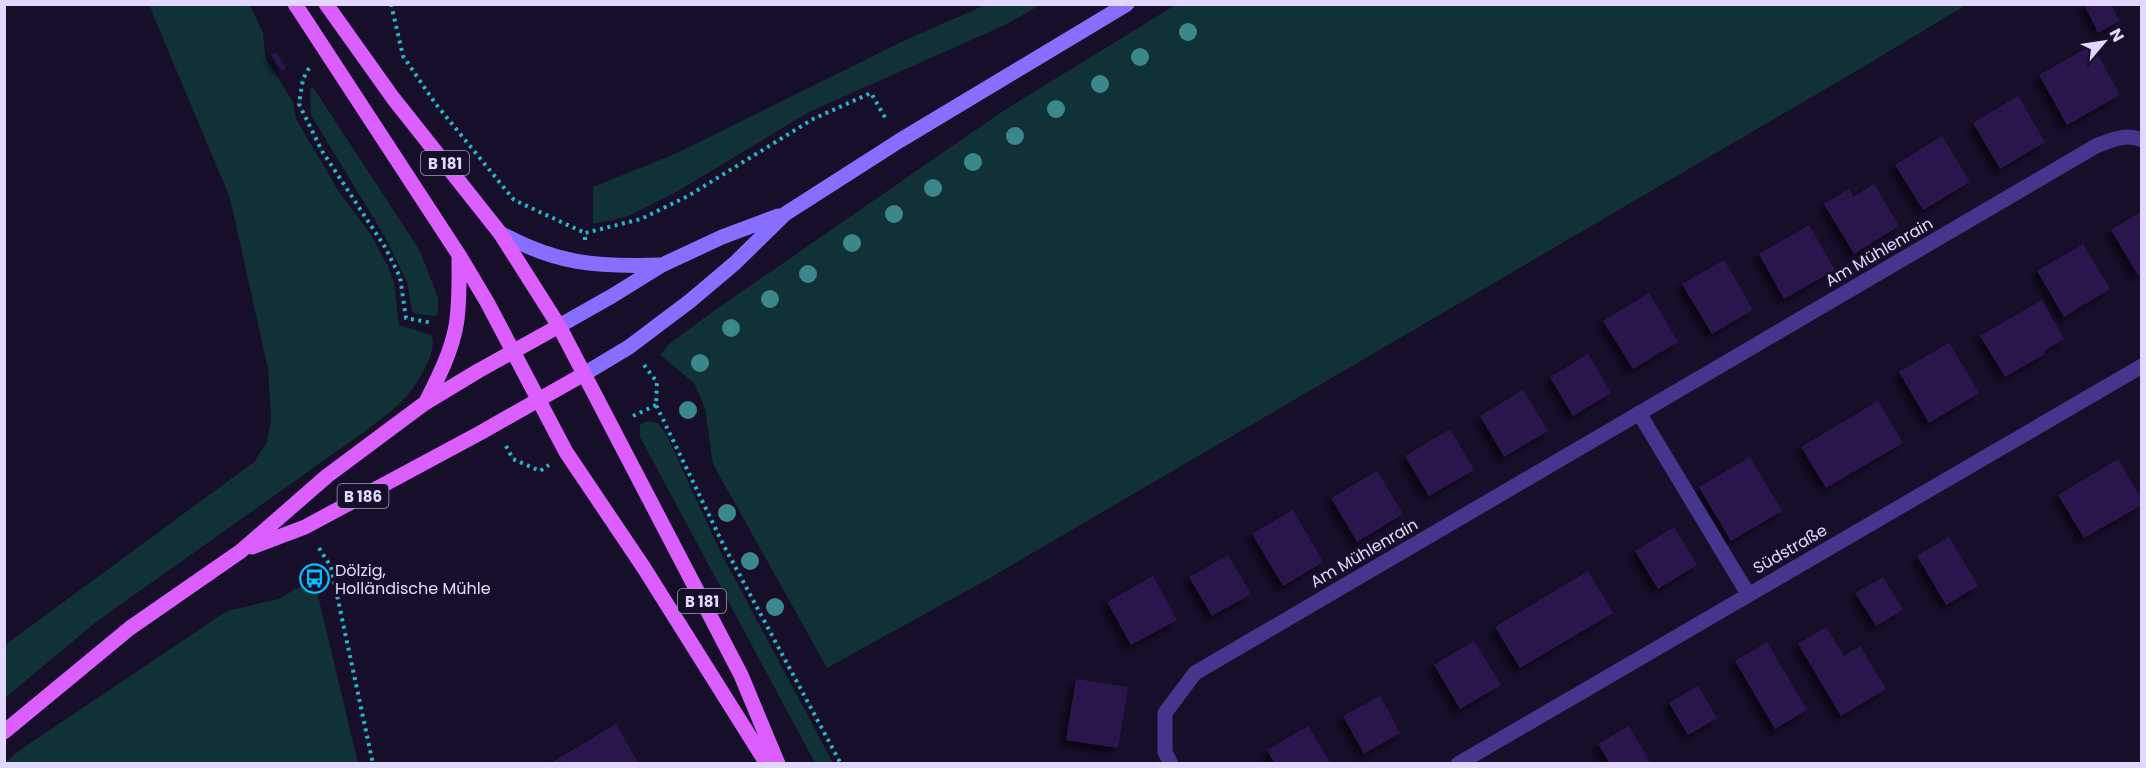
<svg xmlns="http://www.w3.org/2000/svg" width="2146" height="768" font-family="Poppins,sans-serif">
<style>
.green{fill:#103135}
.building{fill:#2b184d;filter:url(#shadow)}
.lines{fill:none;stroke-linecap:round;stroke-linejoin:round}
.path{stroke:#24b7c6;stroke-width:4;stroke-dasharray:3 4.5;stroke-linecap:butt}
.street{stroke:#45358d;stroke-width:15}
.secondary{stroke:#876eff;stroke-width:15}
.primary{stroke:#db5eff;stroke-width:15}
.tree{fill:#3a888c}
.labels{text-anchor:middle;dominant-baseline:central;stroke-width:6;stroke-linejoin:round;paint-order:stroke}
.shield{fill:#170e2a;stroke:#a59bbf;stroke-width:1.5}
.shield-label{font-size:15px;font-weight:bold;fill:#e2d7ff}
.street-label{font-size:16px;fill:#e2d7ff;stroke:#170e2a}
.poi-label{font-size:16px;fill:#e2d7ff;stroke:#170e2a;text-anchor:start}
</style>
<defs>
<filter id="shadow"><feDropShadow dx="-5.5" dy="5.5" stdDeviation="3" flood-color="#0009"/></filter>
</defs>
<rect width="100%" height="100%" fill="#170e2a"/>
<path class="green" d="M1177,4h789v1l-103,62 -875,512 -161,89 -114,-204 -8,-56 -11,-25 -34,-28 9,-11 42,-31 292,-202z
M149,5h101l13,28 2,24 28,45 3,17 43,73 31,41 18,33 6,17 5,42 32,10c9,14 -16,52 -26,63 -11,12 -25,21 -37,31l-272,193 -91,76v-53l249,-183 13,-20 4,-23 -3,-50 -38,-171z
M985,5h55l-35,20 -196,87 -131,79 -52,26 -33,7v-37l84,-34 222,-110z
M313,87l107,164 18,47v16l-3,2 -19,-2 -4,-3 -5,-29 -22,-45 -74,-122 -1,-26z
M648,421l10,2 9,13 53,115 113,212h-18l-175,-326v-13z
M314,579l44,184h-353l15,-13 207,-139 51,-12z"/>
<path class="building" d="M2084,4h27l8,17 -21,12z
M2092,45l28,50 -53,30 -28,-50z
M276,52l10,16 -5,3 -10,-16z
M2018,96l27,46 -45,27 -27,-46z
M1942,136l28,46 -47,28 -28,-45z
M1874,184l25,42 -45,28 -30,-50 25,-15 4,8z
M2142,211v62l-4,2 -27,-45z
M1809,225l26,45 -51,29 -25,-45z
M2083,244l27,45 -46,28 -27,-46z
M1724,260l29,50 -41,24 -30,-50z
M1649,293l29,49 -45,27 -30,-48z
M2042,300l22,39 -20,12 1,3 -40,23 -25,-41z
M1949,343l30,50 -50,30 -30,-51z
M1588,354l23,39 -38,23 -23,-39z
M1523,390l25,41 -44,26 -24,-41z
M1878,401l25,42 -77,45 -25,-41z
M1450,429l24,41 -45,26 -24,-40z
M1750,457l32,54 -51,30 -32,-54z
M2118,459l24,41v5l-58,33 -26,-43z
M1377,471l26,43 -46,28 -26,-44z
M1293,510l30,52 -40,24 -31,-52z
M1674,527l23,38 -39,24 -23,-38z
M1949,537l29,49 -32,19 -29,-49z
M1228,555l23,39 -39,22 -23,-39z
M1588,571l25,42 -93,55 -25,-41z
M1153,576l24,44 -46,25 -24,-43z
M1883,577l20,33 -27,16 -21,-33z
M1826,627l18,29 16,-10 26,43 -45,27 -43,-72z
M1474,641l27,44 -41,24 -26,-44z
M1767,642l40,68 -32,19 -40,-68z
M1076,679l52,8 -10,61 -52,-8z
M1698,686l19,32 -29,17 -19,-32z
M1380,696l20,37 -36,21 -21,-38z
M616,724l23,40h-90z
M1308,726l23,38h-56l-8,-14z
M1629,726l22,38h-41l-12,-20z"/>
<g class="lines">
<path class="path" d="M391,4l12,52 32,47 79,97 71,33
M309,68l-6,11 -4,25 23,47 63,96 15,30 6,41 27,5
M585,240v-7l56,-14 47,-23 125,-77 58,-26 16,28
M644,365l13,17 -1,23 67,139 118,220
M633,416l23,-11
M506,446l7,13 27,12 9,-6
M319,548l12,19 42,197"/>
<path class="street" d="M1639,413l109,181
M1171,764l-6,-12v-39l30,-40 901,-527c15,-6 30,-13 46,-6
M1458,764l684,-398"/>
<path class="secondary" d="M500,233c57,31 95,34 159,32
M559,326l53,-30 50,-31 60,-28 56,-21
M584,374l45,-27 61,-46 45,-38 50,-49 114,-73 228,-137"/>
<path class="primary" d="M295,4l164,251 28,47 79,150 78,116 123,196
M326,4l67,94 107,135 59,93 182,349 37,89
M426,402c12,-24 25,-49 30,-76 4,-23 3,-47 3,-71
M252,547l53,-20 175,-94 104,-59
M4,732l126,-104 111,-77 86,-75 98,-73 53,-32 81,-45"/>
</g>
<g class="tree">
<circle cx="1188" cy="32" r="9"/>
<circle cx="1140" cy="57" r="9"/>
<circle cx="1100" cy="84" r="9"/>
<circle cx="1056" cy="109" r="9"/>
<circle cx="1015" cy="136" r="9"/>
<circle cx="973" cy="162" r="9"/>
<circle cx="933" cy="188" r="9"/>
<circle cx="894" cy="214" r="9"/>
<circle cx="852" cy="243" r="9"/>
<circle cx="808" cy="274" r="9"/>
<circle cx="770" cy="299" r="9"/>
<circle cx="731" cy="328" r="9"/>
<circle cx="700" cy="363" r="9"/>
<circle cx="688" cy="410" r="9"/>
<circle cx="727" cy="513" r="9"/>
<circle cx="750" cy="561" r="9"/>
<circle cx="775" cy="607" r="9"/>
</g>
<defs>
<symbol id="bus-ring" viewBox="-11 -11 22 22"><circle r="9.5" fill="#170e2a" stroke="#03c0ff" stroke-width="1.5"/><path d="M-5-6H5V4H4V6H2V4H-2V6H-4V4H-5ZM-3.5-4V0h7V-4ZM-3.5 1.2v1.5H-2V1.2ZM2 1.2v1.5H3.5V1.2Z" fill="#03c0ff"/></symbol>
</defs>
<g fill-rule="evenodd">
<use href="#bus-ring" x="298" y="562" width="33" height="33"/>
</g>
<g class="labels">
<g class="shield">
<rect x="421" y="151" width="48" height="24" rx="4.5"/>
<rect x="337.5" y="484" width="51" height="24" rx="4.5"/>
<rect x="678" y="589" width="48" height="24" rx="4.5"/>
</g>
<g class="shield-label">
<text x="445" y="163">B 181</text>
<text x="363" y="496">B 186</text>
<text x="702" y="601">B 181</text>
</g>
<g class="street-label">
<text transform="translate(1879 252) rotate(-30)">Am Mühlenrain</text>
<text transform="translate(1790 549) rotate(-30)">Südstraße</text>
<text transform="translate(1364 553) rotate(-30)">Am Mühlenrain</text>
</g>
<g class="poi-label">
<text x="335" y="570">Dölzig,<tspan x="335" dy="18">Holländische Mühle</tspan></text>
</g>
</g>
<rect width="2146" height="768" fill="none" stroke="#e2d7ff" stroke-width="12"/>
<g transform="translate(2104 42) rotate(61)" stroke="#170e2a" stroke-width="4.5" paint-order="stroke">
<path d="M0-4.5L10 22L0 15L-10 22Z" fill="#e2d7ff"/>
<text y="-9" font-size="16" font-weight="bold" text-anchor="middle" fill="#e2d7ff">N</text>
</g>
</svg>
